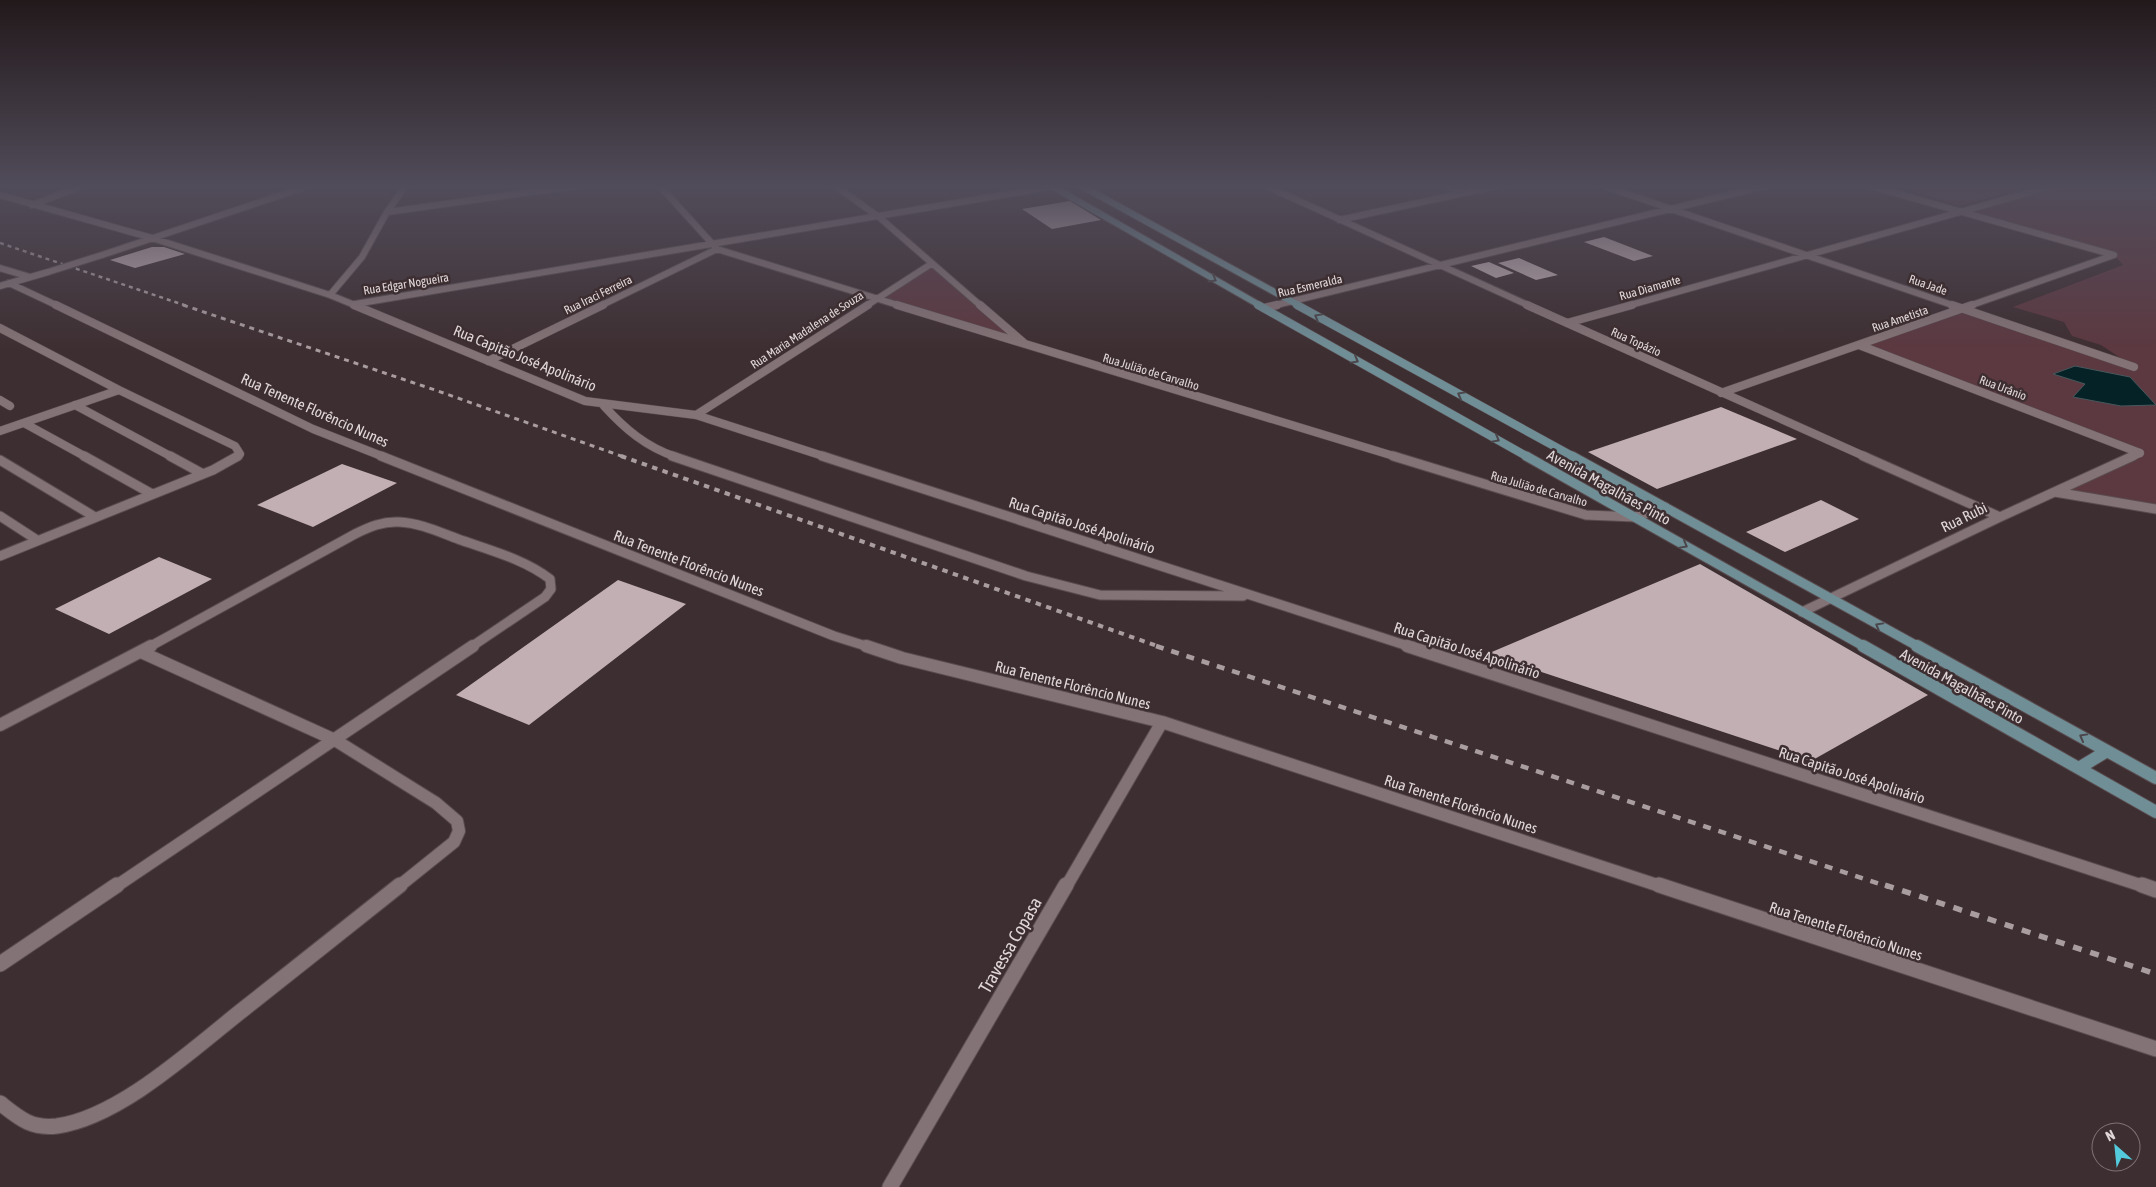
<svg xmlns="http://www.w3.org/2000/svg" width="2156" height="1187" font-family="'Asap Condensed',sans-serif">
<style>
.green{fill:#5c3840}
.water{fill:#052226;stroke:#47585c}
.building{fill:#c2afb3}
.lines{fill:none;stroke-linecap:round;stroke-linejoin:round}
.lane-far3-casing{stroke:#594c4f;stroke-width:9}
.lane-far2-casing{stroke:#594c4f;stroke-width:11}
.lane-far1-casing{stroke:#594c4f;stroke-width:14}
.lane-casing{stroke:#594c4f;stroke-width:17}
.street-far4-casing{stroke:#594c4f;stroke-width:8}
.street-far3-casing{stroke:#594c4f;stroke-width:9}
.street-far2-casing{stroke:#594c4f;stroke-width:11}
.street-far1-casing{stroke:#594c4f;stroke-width:14}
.street-casing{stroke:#594c4f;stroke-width:17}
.secondary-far3-casing{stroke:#594c4f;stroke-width:8}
.secondary-far2-casing{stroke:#594c4f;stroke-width:9}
.secondary-far1-casing{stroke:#594c4f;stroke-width:11}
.secondary-casing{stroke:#594c4f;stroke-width:14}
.lane-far3{stroke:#847376;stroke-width:8}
.lane-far2{stroke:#847376;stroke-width:9}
.lane-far1{stroke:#847376;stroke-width:12}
.lane{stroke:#847376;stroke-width:15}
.street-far4{stroke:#847376;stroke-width:6}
.street-far3{stroke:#847376;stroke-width:8}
.street-far2{stroke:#847376;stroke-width:9}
.street-far1{stroke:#847376;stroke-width:12}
.street{stroke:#847376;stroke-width:15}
.secondary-far3{stroke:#708e96;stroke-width:6}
.secondary-far2{stroke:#708e96;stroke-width:8}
.secondary-far1{stroke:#708e96;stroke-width:9}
.secondary{stroke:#708e96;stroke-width:12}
.rail-far4{stroke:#a99da0;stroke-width:2.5;stroke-dasharray:4 4;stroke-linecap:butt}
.rail-far3{stroke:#a99da0;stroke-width:3;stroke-dasharray:5 5;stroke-linecap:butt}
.rail-far2{stroke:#a99da0;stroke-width:4;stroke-dasharray:5.5 5.5;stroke-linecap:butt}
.rail-far1{stroke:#a99da0;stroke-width:4.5;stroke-dasharray:8 8;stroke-linecap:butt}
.rail{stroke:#a99da0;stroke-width:5.5;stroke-dasharray:9 9;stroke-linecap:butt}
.street-bridge-casing{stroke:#594c4f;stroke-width:8;stroke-linecap:butt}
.street-bridge{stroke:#847376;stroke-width:6}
.oneway{stroke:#4a464a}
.labels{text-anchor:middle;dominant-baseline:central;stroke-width:5;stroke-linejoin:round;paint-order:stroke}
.far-street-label{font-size:12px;fill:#e1d7d9;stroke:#3d2e31}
.street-label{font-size:15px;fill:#e1d7d9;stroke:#3d2e31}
.near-street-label{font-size:18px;fill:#e1d7d9;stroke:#3d2e31}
</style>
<rect width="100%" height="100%" fill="#3d2e31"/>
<path class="green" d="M1895,185h141l-77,21z
M2056,185h91l9,3v321l-102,-17 86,-39 -281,-108 104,-37 168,57 -30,-20 -29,-9 -8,-14 -51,-15 110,-42 -9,-10 -152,-43z
M931,264l96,82 -150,-48z"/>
<path class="water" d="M2075,366l55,11 26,28 -35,1 -48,-9 12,-13 -32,-10z"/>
<path class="building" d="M1070,201l31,19 -49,9 -30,-20z
M1604,237l49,19 -19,5 -50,-19z
M152,247h12l21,7 -50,14 -25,-8z
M1519,258l39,17 -22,5 -38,-17z
M1489,262l25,11 -18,5 -25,-12z
M1721,407l76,32 -140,50 -69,-37z
M342,464l55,19 -84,44 -56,-22z
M1821,500l38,19 -74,33 -39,-20z
M159,557l53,22 -103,55 -54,-25z
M1700,564l228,131 -117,66 -324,-107z
M618,580l68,24 -157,121 -73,-30z"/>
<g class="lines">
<defs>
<path id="lane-far3" d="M0,328l119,62 116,56 5,8 -3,3
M0,400l10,6
M75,405l97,52
M24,423l62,34
M0,431l119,-41"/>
<path id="lane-far2" d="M84,456l68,38
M170,456l33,18
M0,460l95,57
M0,516l37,24
M0,556l213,-86 25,-14
M149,647l206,-113c14,-7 28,-13 44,-12 21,1 40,10 59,17 31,11 66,20 92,40l1,10 -6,8 -74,50"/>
<path id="lane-far1" d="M141,652l194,88 101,63 21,18 2,10 -5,11 -56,45
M0,725l151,-79
M115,887l358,-241"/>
<path id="lane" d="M0,964l117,-79
M0,1103c19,15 31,26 57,23 64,-9 138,-79 188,-118 52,-41 103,-82 155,-123"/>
<path id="street-far4" d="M659,185l58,64 184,57
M834,185l45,32 102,89
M1264,185l266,121
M1444,185l19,8
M1601,185l354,121
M1867,185l247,70
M0,195l152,43 178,57 27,11
M32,205l53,-20
M387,212l196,-27
M1339,220l162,-35
M102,255l209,-70
M0,268l30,9
M9,283l49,23
M0,286l48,-14
M330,295l32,-38 25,-45 19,-27
M355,304l707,-119
M600,306l117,-57
M866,306l65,-42
M1272,306l497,-121
M1627,306l429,-121
M1969,306l145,-51"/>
<path id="street-far3" d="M56,305l257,124 71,28
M354,305l231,96 111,14 130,42
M897,305l500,152
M980,305l44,38
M1527,305l339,152
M1952,305l182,62
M1264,308l13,-3
M1567,323l65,-18
M1859,345l281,108
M488,361l115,-56
M1721,393l251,-88
M604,406c21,23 42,41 72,51
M696,415l172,-110
M2131,457l9,-4"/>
<path id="street-far2" d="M381,456l453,180 35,11
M672,456l354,120 74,19 143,1
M822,456l589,191
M1393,456l193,59 49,2 30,-10
M1863,456l137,61
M2055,492l101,17
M1802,612l198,-95 133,-61"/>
<path id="street-far1" d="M866,646l36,12 260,64 501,165
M1407,646l739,241
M1066,887l96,-165"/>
<path id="street" d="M1659,885l497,164
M2142,885l14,5
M890,1187l176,-302"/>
<path id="secondary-far3" d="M1050,185l211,121
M1080,185l220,121"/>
<path id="secondary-far2" d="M1258,305l270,152
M1297,305l277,152"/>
<path id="secondary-far1" d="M1526,456l339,191
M1572,456l347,191"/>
<path id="secondary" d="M1863,646l293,166
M1917,646l239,132
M2079,768l28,-17"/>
</defs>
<use href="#lane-far3" class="lane-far3-casing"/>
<use href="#lane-far2" class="lane-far2-casing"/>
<use href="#lane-far1" class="lane-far1-casing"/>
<use href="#lane" class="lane-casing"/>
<use href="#street-far4" class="street-far4-casing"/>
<use href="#street-far3" class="street-far3-casing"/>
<use href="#street-far2" class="street-far2-casing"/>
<use href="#street-far1" class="street-far1-casing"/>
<use href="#street" class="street-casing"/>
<use href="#secondary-far3" class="secondary-far3-casing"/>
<use href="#secondary-far2" class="secondary-far2-casing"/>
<use href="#secondary-far1" class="secondary-far1-casing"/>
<use href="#secondary" class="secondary-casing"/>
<use href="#lane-far3" class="lane-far3"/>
<use href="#lane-far2" class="lane-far2"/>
<use href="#lane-far1" class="lane-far1"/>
<use href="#lane" class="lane"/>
<use href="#street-far4" class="street-far4"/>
<use href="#street-far3" class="street-far3"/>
<use href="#street-far2" class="street-far2"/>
<use href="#street-far1" class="street-far1"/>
<use href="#street" class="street"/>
<use href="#secondary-far3" class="secondary-far3"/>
<use href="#secondary-far2" class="secondary-far2"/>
<use href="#secondary-far1" class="secondary-far1"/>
<use href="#secondary" class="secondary"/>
<path class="rail-far4" d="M0,243l187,63"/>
<path class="rail-far3" d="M183,305l252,85 189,67"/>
<path class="rail-far2" d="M621,456l539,191"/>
<path class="rail-far1" d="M1156,646l733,241"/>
<path class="rail" d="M1885,885l271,89"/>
<defs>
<path id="street-bridge" d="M48,272l54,-17"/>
</defs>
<use href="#street-bridge" class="street-bridge-casing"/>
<use href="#street-bridge" class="street-bridge"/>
</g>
<defs><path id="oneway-chevron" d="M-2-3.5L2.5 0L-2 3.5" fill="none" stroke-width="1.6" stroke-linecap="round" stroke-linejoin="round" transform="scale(1.25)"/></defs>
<g class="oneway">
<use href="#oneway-chevron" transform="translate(1213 279) rotate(30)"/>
<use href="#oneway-chevron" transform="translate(1318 317) rotate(-151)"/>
<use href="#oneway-chevron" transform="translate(1355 360) rotate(29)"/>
<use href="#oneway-chevron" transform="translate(1461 395) rotate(-151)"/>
<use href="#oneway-chevron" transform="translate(1496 439) rotate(29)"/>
<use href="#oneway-chevron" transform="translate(1684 545) rotate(29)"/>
<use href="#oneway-chevron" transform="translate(1879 626) rotate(-151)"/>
<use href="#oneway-chevron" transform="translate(2083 737) rotate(-151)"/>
</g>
<linearGradient id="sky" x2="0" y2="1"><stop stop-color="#22191b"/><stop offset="0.53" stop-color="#514c5a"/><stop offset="1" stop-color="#514c5a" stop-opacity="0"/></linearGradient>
<rect width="2156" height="351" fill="url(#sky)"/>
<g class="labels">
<g class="far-street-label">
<text transform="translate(406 284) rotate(-9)">Rua Edgar Nogueira</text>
<text transform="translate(1928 285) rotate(19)">Rua Jade</text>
<text transform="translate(1310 286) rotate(-13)">Rua Esmeralda</text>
<text transform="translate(1650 288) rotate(-16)">Rua Diamante</text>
<text transform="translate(598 295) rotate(-26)">Rua Iraci Ferreira</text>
<text transform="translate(1900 319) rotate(-19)">Rua Ametista</text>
<text transform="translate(807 330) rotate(-33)">Rua Maria Madalena de Souza</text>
<text transform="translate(1636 342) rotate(24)">Rua Topázio</text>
<text transform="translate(1151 372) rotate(17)">Rua Julião de Carvalho</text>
<text transform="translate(2003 388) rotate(21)">Rua Urânio</text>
<text transform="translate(1539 489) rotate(16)">Rua Julião de Carvalho</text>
</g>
<g class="street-label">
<text transform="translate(525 358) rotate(22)">Rua Capitão José Apolinário</text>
<text transform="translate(315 410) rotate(24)">Rua Tenente Florêncio Nunes</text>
<text transform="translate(1609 487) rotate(29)">Avenida Magalhães Pinto</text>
<text transform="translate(1964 517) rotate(-26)">Rua Rubi</text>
<text transform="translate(1082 525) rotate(18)">Rua Capitão José Apolinário</text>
<text transform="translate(689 563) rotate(21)">Rua Tenente Florêncio Nunes</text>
<text transform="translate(1467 650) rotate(18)">Rua Capitão José Apolinário</text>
<text transform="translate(1073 685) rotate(14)">Rua Tenente Florêncio Nunes</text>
<text transform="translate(1962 686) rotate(29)">Avenida Magalhães Pinto</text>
<text transform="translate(1852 775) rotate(18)">Rua Capitão José Apolinário</text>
<text transform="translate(1461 804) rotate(18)">Rua Tenente Florêncio Nunes</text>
<text transform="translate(1846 931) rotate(18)">Rua Tenente Florêncio Nunes</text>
</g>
<g class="near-street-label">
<text transform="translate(1010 945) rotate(-60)">Travessa Copasa</text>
</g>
</g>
<g transform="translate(2116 1147) rotate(333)"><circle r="24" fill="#3d2e31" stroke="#7f7274"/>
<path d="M0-4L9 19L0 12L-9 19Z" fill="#53cbdc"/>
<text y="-8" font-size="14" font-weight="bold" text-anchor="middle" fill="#e1d7d9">N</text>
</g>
</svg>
